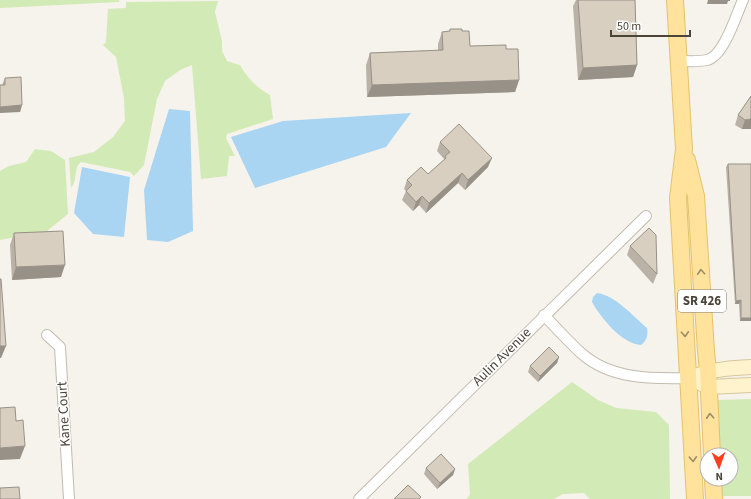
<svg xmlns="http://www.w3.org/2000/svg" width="751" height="499" font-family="'Source Sans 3',sans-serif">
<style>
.green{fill:#d2eab5}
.water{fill:#a9d4f2}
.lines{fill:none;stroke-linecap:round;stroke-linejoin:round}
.street-casing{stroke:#c2bbae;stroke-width:12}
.secondary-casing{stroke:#d6c79b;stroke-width:16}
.primary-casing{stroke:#e6c16a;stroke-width:18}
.street{stroke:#fff;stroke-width:10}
.secondary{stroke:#fff3cd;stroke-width:14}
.primary{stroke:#ffe39c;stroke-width:16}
.wall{fill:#bab2a6}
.shaded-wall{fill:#979187}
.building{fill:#d8cfc1;stroke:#979187}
.oneway{stroke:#9c8c66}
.labels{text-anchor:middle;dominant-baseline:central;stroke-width:3;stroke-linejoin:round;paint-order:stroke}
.shield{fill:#fff;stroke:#817c74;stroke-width:1}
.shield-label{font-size:13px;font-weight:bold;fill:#4b4439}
.street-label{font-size:14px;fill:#4b4439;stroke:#fff}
</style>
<rect width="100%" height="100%" fill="#f6f3ec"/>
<path class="green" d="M0,0h119v2l-119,6z
M218,1l-3,11 7,29v10l5,10 13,4c8,14 16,22 30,30l3,24 -46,15 -1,4 9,18h-6l-2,20 -26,3 -9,-114 -12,5 -15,11 -8,18 -13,66 -10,11 -4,-4 -49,-10c-8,6 -3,19 -10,26l-2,-30 25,-6 19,-15 12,-16 -1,-23 -8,-41 -13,-12 3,-3 2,-33 18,-1v-6z
M35,149l16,2 14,9 3,54 -21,17 -47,9v-69l9,-5 17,-4z
M572,382l26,18 18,8 40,4 13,13 1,74h-80l-6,-6 -21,1 -9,5h-87l3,-5 -2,-30z
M751,399v97h-32v-17h12v-24h-13l-3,-55z"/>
<path class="water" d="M169,109l21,2 3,120 -25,11 -21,-2 -3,-50z
M411,113l-25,34 -131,41 -24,-51 52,-16z
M82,167l48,10 -6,60 -31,-3 -19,-21z
M597,293c18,2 37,24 50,35 1,8 0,12 -6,17 -19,-1 -40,-27 -49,-43l1,-5z"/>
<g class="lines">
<defs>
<path id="street" d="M678,61c9,0 20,1 29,-1 17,-4 29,-45 36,-60
M544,315c12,13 24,26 37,38 29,26 69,26 107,25
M47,335l13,12 9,152
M359,499l287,-283"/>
<path id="secondary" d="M698,375c17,-6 35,-7 53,-8
M688,378l21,9 42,-2"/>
<path id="primary" d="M675,0l9,149 -6,49 17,301
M687,160l9,36 10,155 2,20 4,84
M713,479l1,20"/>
</defs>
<use href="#street" class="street-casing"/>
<use href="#secondary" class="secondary-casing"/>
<use href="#primary" class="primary-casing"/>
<use href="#street" class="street"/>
<use href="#secondary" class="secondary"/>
<use href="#primary" class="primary"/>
</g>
<path class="wall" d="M576,0h59l2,65 -4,12 -55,3 -5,-74z
M450,29l12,2 8,15 36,3 13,31 -4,12 -148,5 -1,-32 4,-12 68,-3v-6l4,-12h7z
M5,78l17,27 -2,7 -18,-27z
M751,96v33h-9l-7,-4 3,-10z
M440,142l48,25 -23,23 -7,-7 -32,30 -7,-8 -6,6 -11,-11 4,-9 -2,-2 3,-9 21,-6 16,-14v-1l-7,-8z
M728,164h23v157h-11l-1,-17h-4l-9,-137z
M14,233l47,44 -49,3 -2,-35z
M630,246l27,28 -4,10 -26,-29z
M559,357l-2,6 -19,19 -10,-10 2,-6z
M426,468l29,1 -2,6 -16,14 -13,-15z"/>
<path class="shaded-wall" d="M708,0h22v1h-2l-1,3h-20z
M637,65l-4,12 -55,3 5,-12z
M519,80l-4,12 -148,5 5,-12z
M22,105l-2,7 -20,1v-6z
M751,119v10h-9l3,-9z
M492,158l-4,9 -23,23 3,-10z
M462,173l-4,10 -32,30 3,-10z
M422,196l-3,9 -6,6 3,-9z
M65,265l-4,12 -49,3 4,-13z
M741,300l-2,4h-4l1,-3z
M741,318h10v3h-11z
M0,346h6l-5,12h-1z
M559,357l-2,6 -19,19 2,-6z
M25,446l-5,13 -20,1v-12z
M455,469l-2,6 -16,14 3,-6z"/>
<path class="building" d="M578,0h57l2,65 -54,3z
M450,29h12v2h7l1,15 36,-1v4h12l1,31 -147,5 -2,-32 73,-3 -1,-18 8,-1z
M21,77l1,28 -22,2v-22h5v-7z
M751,96v23l-6,1 -7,-5z
M459,124l33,34 -24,22 -6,-7 -33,30 -7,-7 -6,6 -10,-11 6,-6 -5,-5 14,-13 7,7 18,-16 -1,-2 5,-4 -10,-10z
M728,164h23v154h-10v-18l-5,1z
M649,228l7,7 1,39 -27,-28z
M63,231l2,34 -49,2 -2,-34z
M0,279h1l5,67h-6z
M549,347l10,10 -19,19 -10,-10z
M15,407l1,14 7,-1 2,26 -25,2v-40z
M441,454l14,15 -15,14 -14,-15z
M408,485l13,12 -2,2h-25z
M19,487l1,12h-20v-11z"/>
<defs><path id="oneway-chevron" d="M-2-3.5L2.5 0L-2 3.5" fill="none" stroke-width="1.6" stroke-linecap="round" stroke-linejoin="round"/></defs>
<g class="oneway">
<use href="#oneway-chevron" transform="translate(701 272) rotate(-94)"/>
<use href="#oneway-chevron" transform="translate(685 334) rotate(87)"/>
<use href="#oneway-chevron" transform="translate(710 416) rotate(-93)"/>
<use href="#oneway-chevron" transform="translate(693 459) rotate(87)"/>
</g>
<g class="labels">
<rect class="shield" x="678" y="290" width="48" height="22" rx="3"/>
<g class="shield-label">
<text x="702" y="301">SR 426</text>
</g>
<g class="street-label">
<text transform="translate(502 357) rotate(-45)">Aulin Avenue</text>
<text transform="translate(64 414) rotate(-93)">Kane Court</text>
</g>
</g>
<g transform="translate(719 467) rotate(178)"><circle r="19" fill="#ffffff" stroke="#b7b4b0"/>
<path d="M0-3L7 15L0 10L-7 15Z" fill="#fc3f1d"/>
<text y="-6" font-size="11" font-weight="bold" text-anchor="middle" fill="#4b4439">N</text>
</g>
<path d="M611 30v6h79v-6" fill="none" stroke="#4b4439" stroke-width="2"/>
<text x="617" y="30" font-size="12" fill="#4b4439" stroke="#ffffff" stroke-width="3" paint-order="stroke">50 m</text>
</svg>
